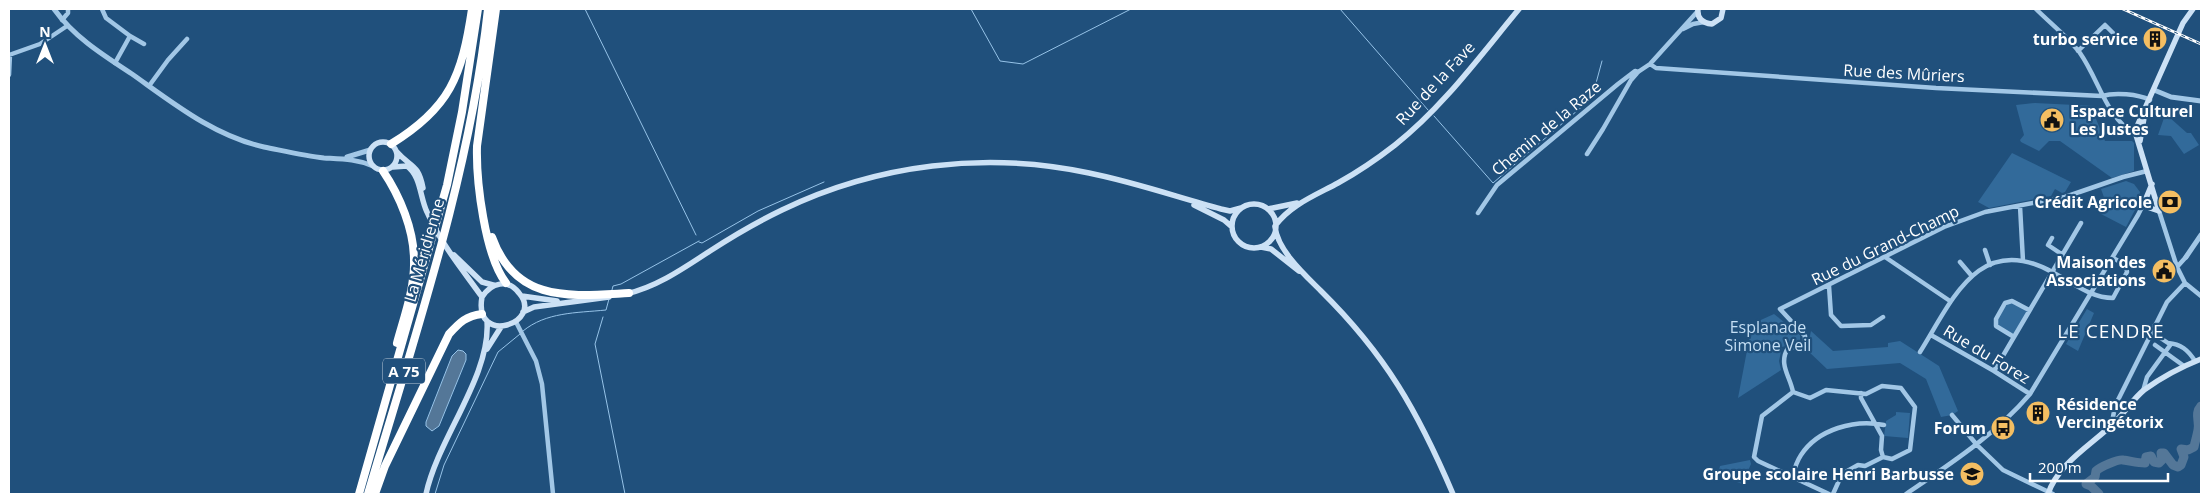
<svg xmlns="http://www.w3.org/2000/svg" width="2210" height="503" font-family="'Open Sans',sans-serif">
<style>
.green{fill:#326a9a}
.water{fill:#547798;stroke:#96c3e8}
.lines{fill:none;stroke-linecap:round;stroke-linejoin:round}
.stream{stroke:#96c3e8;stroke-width:1}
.river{stroke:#547798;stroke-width:9}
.minor{stroke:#a2c7e6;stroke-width:4.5}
.tertiary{stroke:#a2c7e6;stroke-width:5}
.secondary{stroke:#cce1f5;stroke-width:5.5}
.motorway{stroke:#fff;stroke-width:8}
.rail-casing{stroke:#fff;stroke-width:3}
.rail{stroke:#20507c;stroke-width:1;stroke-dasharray:4;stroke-linecap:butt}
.labels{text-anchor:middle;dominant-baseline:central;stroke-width:4.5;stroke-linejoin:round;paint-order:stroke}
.shield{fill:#20507c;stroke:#bccad8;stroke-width:1}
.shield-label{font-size:15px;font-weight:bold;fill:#fff}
.poi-label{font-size:16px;font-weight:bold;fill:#fff;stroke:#20507c;text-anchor:end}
.street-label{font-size:16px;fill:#fff;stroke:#20507c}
.park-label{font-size:16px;fill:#c5dff5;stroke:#20507c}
.quarter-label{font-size:19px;letter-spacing:1px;fill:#fff;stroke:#20507c}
</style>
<rect width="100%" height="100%" fill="#20507c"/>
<path class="green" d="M2035,103l60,3 -1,8 11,27h27l2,2v28l-22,7 -52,-37h-11l-10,10 -18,-9 -1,-2 4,-5 -8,-30z
M2169,117l18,16h4l8,12 -15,9 -13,-18 -13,-1 6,-17z
M2012,153l59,29 -6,10 -3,1 -7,-4 -4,7 -62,12 -11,-6z
M2126,181l8,3 6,8 -4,16 -10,19 -25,-13 5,-11 -5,-14z
M2012,301l17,9 -15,27 -18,-11v-7l9,-16z
M2087,309l7,4 -16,38 -12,-7z
M1774,314l26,21v7l-18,5 -3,14 2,9 -43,28 14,-74z
M1811,331l22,20 55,-4v-4l12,-2 39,25 19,45 -6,4 -11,2 -15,-38 -26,-16 -73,6 -20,-19z
M1896,412l14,1 -2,25 -24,-2 2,-15 10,-6z
M1750,460l1,4 -9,20 -24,-10 2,-8z"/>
<path class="water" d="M458,350l5,1 3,3v6l-27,66 -7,5 -6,-5v-4l26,-66z"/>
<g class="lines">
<path class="stream" d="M585,9l111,226
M971,9l29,52 23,3 108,-55
M1340,9l88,101
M1434,116l59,67 99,-85 10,-37
M699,242l3,1 56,-32 66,-29
M612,290l1,-4 8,-2 78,-43
M603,317l-8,27 30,150
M523,331c23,-19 53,-18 83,-21l3,-11
M435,494l9,-29 54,-113 22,-18"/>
<path class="river" d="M2099,494l-8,-8 -5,-2 9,-7 1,-6c4,-4 22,-12 27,-11 8,1 14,3 22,3l1,-6 5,-1 3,6 5,1 3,-3 -1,-7h3l9,12 5,2 3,-2 3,-8 -3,-8 7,1 6,-3c1,-5 3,-11 4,-17 2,-9 -4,-16 3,-24"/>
<path class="minor" d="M102,9l4,9 24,18 -15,27
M2036,9c14,14 32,28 44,44 19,27 26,65 56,82
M62,20l6,-7v-4
M1683,29l10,-5 11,-2
M130,36l14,8
M2078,51l27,-26 10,10
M9,55l31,-11 27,-18
M1650,64l6,4 280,20 166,8c13,-4 36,-2 48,4
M9,75l1,-20
M149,86l19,-26 19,-21
M1587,154l16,-25 28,-49 7,-8 12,-8 47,-52
M2020,206l3,55
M2159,211l18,56 8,16 16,13
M1478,213l19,-28 121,-101 17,-13 3,1
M2052,238l-4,7 15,10
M1985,250l5,15
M1885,257l65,44
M1960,262l11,13
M2177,267l9,-10
M1829,286l2,29 10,11 30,-1 12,-8
M516,322l20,39 6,23 11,110
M2155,325l4,12 9,6c13,1 20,7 27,18
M1931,335l63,36 36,23
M2014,337l-18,-11v-7l9,-16 7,-2 17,9
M2155,345l29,21
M1920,352c32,-51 59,-122 134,-79 19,10 37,25 59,25l14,-26 -1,-7 -13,-7
M1994,371l87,-148
M2143,391l4,-14 24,-33
M1793,392l17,6 16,-8 40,4 16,-8 19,2 14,19 -5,43 -18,9 -9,-2 -18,9 -7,-1 -16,9 -9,20
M1861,393v5l21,38 -1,14 2,7
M1952,415l25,30 26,25 50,24
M2116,421l-3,-4 2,-11 52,-104 18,-19
M1792,477c2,-7 5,-16 9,-22 17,-26 54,-36 83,-30
M1829,494l-71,-33 -4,-4 8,-41 31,-24c-3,-16 -15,-28 -5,-44l13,-2 4,-4v-6l-25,-27 164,-82 41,-15 80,-15 58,-20 24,-6
M1906,494c44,-30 89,-59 124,-100l108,-179 6,-12"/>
<path class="tertiary" d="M54,9c20,28 49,46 78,65 41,29 82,62 132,73 20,4 41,9 60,11 17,1 33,1 49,8
M2154,90l17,7 30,4
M347,157l23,-7
M2186,257l15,-22"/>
<path class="secondary" d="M1698,9c-1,9 4,14 14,15l9,-6 2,-9
M2140,141l4,-23
M369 156a14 14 0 1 1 28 0a14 14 0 1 1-28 0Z
M397,152c14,16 21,11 26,36
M393,167l14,-1c14,10 13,32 20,46 14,32 35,57 55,85 -9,50 63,26 37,-4 -11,-15 -28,-10 -37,4
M2152,184l-8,19 3,4 12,4
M1232 226a22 22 0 1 1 44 0a22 22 0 1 1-44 0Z
M1194,205l30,15 8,7
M1268,209l29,-6
M2159,211l-23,-76 2,-11 45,-101 10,-14
M1275,226c15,-21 41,-31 63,-43 20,-11 39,-24 57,-38 48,-38 85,-89 124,-136
M1275,227c3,24 30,48 46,64 65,64 97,121 132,203
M1261,247l10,2 28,22
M454,255l28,27 11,3
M626,294c31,-7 58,-26 84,-43 23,-15 47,-29 72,-41 95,-46 204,-59 307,-37 45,9 88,24 132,36l9,2 11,-3
M522,296l35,5
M523,312l11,-5 75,-10
M487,349l14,-22
M426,494c12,-56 65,-118 61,-173
M2048,494c10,-31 45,-50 67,-72 10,-10 18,-23 29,-32 18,-13 37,-23 57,-31"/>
<path class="motorway" d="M496,9l-19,137c-1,35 8,110 29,137
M391,144c59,-36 71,-68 81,-135
M383,171c17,25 31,59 31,89 1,28 -10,57 -17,83
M492,237c24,67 79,59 137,56
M359,494l88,-309 15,-73 16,-103
M368,494c47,-159 102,-320 120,-485
M375,494l10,-28 64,-132c11,-12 17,-18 33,-20"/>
<defs>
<path id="rail" d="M2123,9l78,35"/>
</defs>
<use href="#rail" class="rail-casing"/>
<use href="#rail" class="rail"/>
</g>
<defs>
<symbol id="building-disc" viewBox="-11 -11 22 22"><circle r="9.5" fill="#f4be62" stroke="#20507c"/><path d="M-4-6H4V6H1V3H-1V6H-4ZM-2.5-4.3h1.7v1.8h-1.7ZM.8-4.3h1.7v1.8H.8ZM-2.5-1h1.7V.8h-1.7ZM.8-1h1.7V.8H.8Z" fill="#111"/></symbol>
<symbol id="civic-disc" viewBox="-11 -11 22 22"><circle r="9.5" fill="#f4be62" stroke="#20507c"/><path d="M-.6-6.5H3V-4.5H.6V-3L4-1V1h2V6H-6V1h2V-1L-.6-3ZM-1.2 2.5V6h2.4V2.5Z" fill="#111"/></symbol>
<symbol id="bank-disc" viewBox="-11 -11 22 22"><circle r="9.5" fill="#f4be62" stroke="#20507c"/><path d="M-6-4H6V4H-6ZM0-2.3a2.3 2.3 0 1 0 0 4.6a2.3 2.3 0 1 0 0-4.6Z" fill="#111"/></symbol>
<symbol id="bus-disc" viewBox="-11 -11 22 22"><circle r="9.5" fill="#f4be62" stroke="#20507c"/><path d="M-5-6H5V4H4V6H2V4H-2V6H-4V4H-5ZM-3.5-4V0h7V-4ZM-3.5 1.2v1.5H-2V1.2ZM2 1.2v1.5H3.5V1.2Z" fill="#111"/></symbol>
<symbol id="school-disc" viewBox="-11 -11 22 22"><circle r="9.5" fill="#f4be62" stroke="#20507c"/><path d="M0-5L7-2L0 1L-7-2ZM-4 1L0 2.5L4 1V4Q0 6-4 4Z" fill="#111"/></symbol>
</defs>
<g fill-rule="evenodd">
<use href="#building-disc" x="2141" y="25" width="28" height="28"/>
<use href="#civic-disc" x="2038" y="106" width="28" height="28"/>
<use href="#bank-disc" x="2156" y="188" width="28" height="28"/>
<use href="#civic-disc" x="2150" y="257" width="28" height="28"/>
<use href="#building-disc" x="2024" y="399" width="28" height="28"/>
<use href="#bus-disc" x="1989" y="414" width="28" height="28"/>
<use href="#school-disc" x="1958" y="460" width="28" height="28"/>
</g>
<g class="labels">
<rect class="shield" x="383" y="358.5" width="42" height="25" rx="4"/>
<g class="shield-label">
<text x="404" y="371">A 75</text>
</g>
<g class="poi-label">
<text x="2138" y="39">turbo service</text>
<text x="2070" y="111" text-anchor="start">Espace Culturel<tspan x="2070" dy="18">Les Justes</tspan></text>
<text x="2152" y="202">Crédit Agricole</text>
<text x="2146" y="262">Maison des<tspan x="2146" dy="18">Associations</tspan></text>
<text x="2056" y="404" text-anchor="start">Résidence<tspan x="2056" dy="18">Vercingétorix</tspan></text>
<text x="1986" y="428">Forum</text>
<text x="1954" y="474">Groupe scolaire Henri Barbusse</text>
</g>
<g class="street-label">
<text transform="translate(1904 73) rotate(3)">Rue des Mûriers</text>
<text transform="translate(1435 83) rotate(-47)">Rue de la Fave</text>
<text transform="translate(1546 128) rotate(-40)">Chemin de la Raze</text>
<text transform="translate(1885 245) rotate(-26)">Rue du Grand-Champ</text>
<text transform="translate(424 250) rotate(-74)">La Méridienne</text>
<text transform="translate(1987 354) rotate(31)">Rue du Forez</text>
</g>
<g class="park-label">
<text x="1768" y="327">Esplanade<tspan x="1768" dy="18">Simone Veil</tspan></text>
</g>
<g class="quarter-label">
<text x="2111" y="331">LE CENDRE</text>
</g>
</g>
<rect width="2210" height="503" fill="none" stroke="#ffffff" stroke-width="20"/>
<g transform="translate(45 45)" stroke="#20507c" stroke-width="4" paint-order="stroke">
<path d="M0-4L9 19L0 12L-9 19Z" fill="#ffffff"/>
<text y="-8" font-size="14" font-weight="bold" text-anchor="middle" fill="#ffffff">N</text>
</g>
<path d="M2030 473v8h138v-8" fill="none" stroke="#ffffff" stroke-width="2.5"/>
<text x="2038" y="473" font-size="15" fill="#ffffff" stroke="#20507c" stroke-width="4" paint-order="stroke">200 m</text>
</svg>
